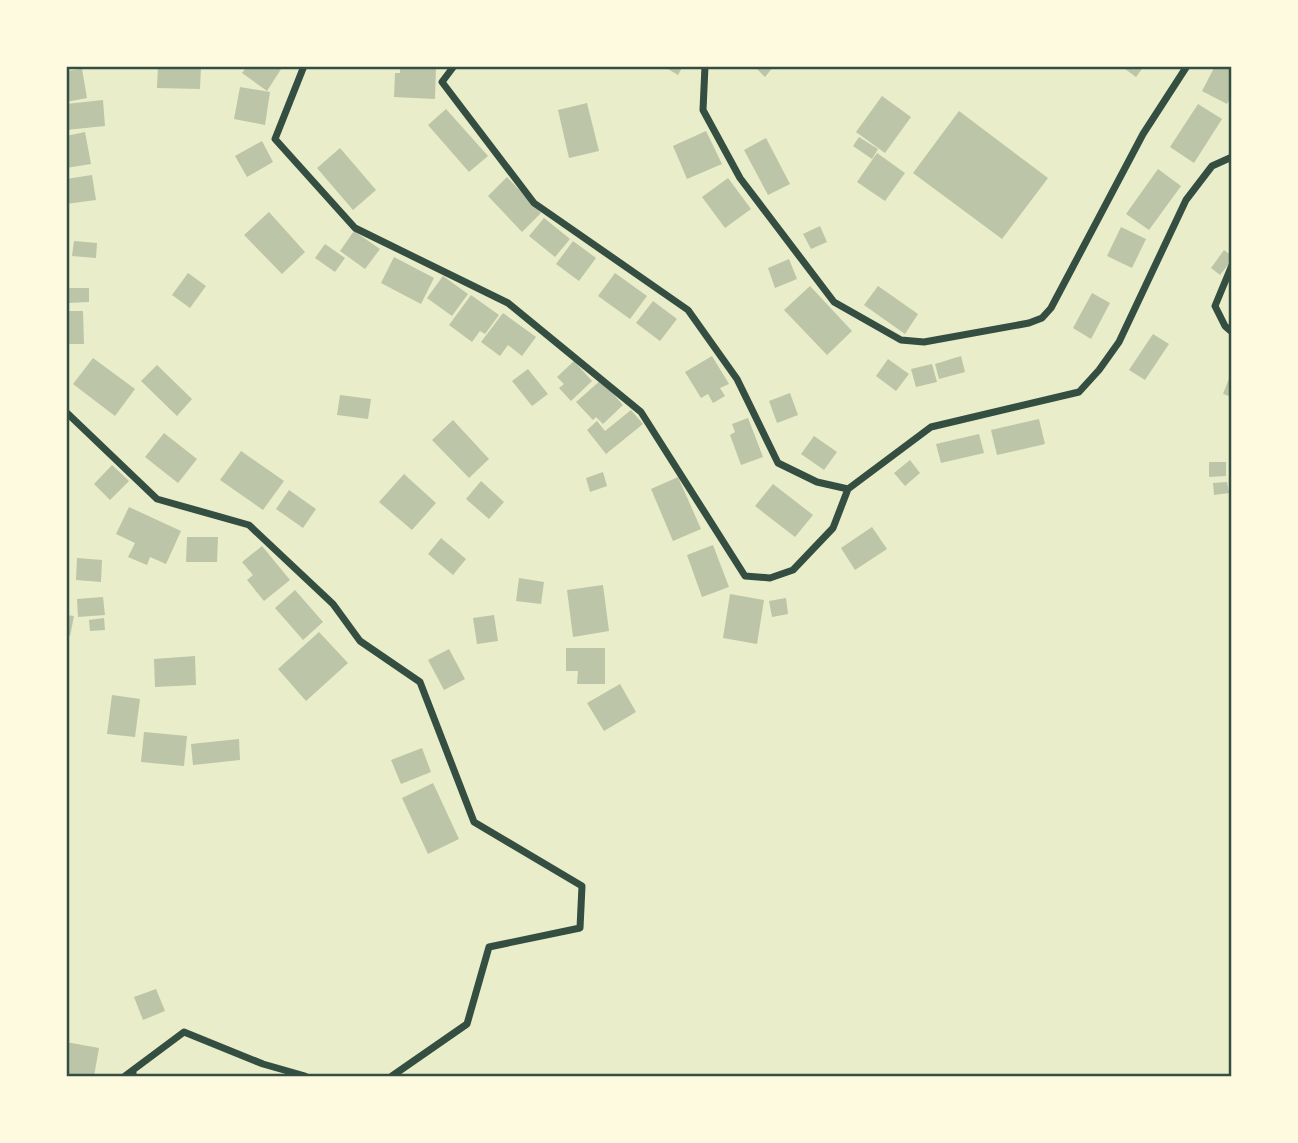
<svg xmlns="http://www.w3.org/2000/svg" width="1298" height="1143" font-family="'Playfair Display',serif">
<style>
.building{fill:#bcc5a7}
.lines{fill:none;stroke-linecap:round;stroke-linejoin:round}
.minor{stroke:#344e41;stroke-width:7}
.neatline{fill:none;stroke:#344e41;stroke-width:2.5}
</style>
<rect width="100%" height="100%" fill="#e9edc9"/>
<path class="building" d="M158,66h43l-1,23 -43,-1z
M247,66h36l-16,25 -25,-18z
M400,66h36l-1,33 -41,-2 1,-24h5z
M663,66h20l-5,9z
M754,66h20l-9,11z
M1121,66h23l-8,11z
M1215,66h17v29l-5,9 -25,-13z
M82,69l5,29 -21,4v-31z
M240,87l30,5 -5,33 -31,-6z
M882,96l29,21 -26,36 -29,-21z
M103,100l2,26 -39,4v-26z
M587,103l12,48 -30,7 -11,-48z
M1198,104l24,15 -28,44 -24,-16z
M446,109l42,47 -19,16 -41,-47z
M959,111l89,67 -46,61 -89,-66z
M706,131l16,33 -35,15 -14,-33z
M85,132l6,32 -25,4v-32z
M859,137l19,12 -6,10 -19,-13z
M766,138l24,46 -22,11 -24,-45z
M262,141l11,21 -26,15 -12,-21z
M340,148l36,42 -23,20 -36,-42z
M877,153l28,20 -20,28 -28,-19z
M1158,169l23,17 -32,44 -23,-16z
M92,175l4,25 -30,4v-25z
M507,177l34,36 -19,19 -34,-36z
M728,178l23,31 -26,19 -23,-31z
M269,212l36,40 -23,22 -38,-39z
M544,218l26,21 -15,18 -26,-21z
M820,226l7,16 -16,7 -8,-15z
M1121,227l25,12 -14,29 -25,-12z
M354,231l26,18 -15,20 -25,-18z
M74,241l23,2 -1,15 -24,-2z
M573,241l23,17 -17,23 -23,-17z
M325,244l20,14 -10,14 -20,-14z
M1224,250l8,6v4l-12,15 -9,-7z
M394,257l40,21 -13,26 -40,-21z
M789,259l8,20 -22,9 -7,-20z
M188,273l18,13 -16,22 -18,-13z
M615,273l32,23 -17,23 -32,-23z
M443,276l25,18 -16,22 -25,-18z
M810,286l42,45 -25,24 -43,-45z
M878,286l40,28 -13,20 -41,-29z
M68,288h21v14l-22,1z
M1092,293l18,10 -19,36 -18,-11z
M471,295l28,20 -14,19 -5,-3 -8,11 -23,-17z
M653,301l24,18 -17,22 -24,-18z
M66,311h17l1,33h-18z
M503,313l33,24 -14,19 -14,-11 -8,11 -19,-14z
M1153,334l16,10 -24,36 -16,-10z
M712,356l17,28 -9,4 5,8 -12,7 -5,-9 -7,4 -16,-26z
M961,356l4,16 -26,7 -4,-15z
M93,358l42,31 -20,27 -42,-32z
M888,359l21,15 -13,17 -20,-15z
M574,361l18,20 -21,20 -12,-13 5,-4 -7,-7z
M932,364l5,18 -21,5 -5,-18z
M157,365l35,34 -15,17 -36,-35z
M528,369l20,25 -16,12 -20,-25z
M1232,371v26l-9,-3z
M601,380l22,25 -20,19 -7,-7 -3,3 -17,-18z
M790,393l8,22 -21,8 -8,-22z
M340,395l31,4 -3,20 -31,-4z
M631,410l12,14 -37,30 -19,-24 10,-9 8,10z
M748,418l15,39 -22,8 -11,-30 5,-3 -3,-8z
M1039,419l6,25 -48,11 -6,-25z
M453,420l36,39 -20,19 -37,-38z
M164,433l33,26 -19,24 -33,-26z
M979,434l5,19 -43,10 -5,-19z
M814,436l23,16 -13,18 -23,-16z
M241,451l43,30 -21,29 -43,-30z
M910,460l10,13 -15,13 -11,-13z
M1209,462h17v14l-17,1z
M112,465l17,16 -19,19 -16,-16z
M603,472l4,14 -17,6 -4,-14z
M404,474l32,29 -24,27 -33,-28z
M678,477l23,52 -28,12 -22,-52z
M481,481l23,21 -15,17 -23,-20z
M1227,482l2,11 -15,2 -1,-12z
M773,484l40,31 -18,22 -40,-31z
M289,490l27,19 -13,19 -27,-19z
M129,507l52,24 -15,33 -16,-7 -3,8 -19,-8 7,-14 -19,-9z
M872,527l15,22 -32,21 -14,-22z
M187,537h31l-1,25h-31z
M441,538l25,21 -13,16 -25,-21z
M713,545l16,42 -27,10 -15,-42z
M262,546l28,34 -26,21 -17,-21 6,-5 -11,-13z
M77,558l25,2 -1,22 -25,-2z
M519,578l25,4 -3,22 -25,-3z
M603,585l6,46 -36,6 -6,-47z
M295,590l28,32 -20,18 -28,-32z
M730,594l34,6 -7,44 -34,-6z
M103,597l2,18 -27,2 -1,-18z
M786,598l2,16 -16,3 -3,-16z
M66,615l8,1 -4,20 -4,-1z
M494,615l4,26 -21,3 -4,-26z
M104,618l1,12 -15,1 -1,-11z
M319,632l29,31 -42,38 -28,-32z
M566,648h39v36h-28l1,-13h-12z
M449,649l16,30 -21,11 -16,-30z
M195,656l1,29 -41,2 -1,-28z
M620,684l16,28 -32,19 -17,-28z
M112,695l28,4 -5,38 -28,-3z
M144,732l43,4 -3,30 -43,-4z
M239,739l1,21 -47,5 -2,-21z
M422,748l9,24 -30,12 -10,-24z
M433,783l26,56 -31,15 -26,-56z
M156,989l9,22 -22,9 -9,-23z
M66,1042l33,6 -5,28h-28z"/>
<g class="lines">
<path class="minor" d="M304,66l-29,73 80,89 153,75 133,109 104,164 25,2 23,-8 40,-42 15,-39 83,-62 148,-35 20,-22 20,-28 67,-142 26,-34 20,-9
M454,66l-12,16 92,121 154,107 49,69 41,84 39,19 31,7
M705,66l-2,44 37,68 94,124 67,38 23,2 105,-19 13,-5 9,-10 92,-174 44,-68
M1232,265l-17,41 10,20 7,6
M66,412l91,87 92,26 84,79 27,37 60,41 54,140 108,64 -2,42 -91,19 -22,77 -75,52
M125,1076l8,-6
M133,1076v-6l51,-38 79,32 42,12"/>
</g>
<rect width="1298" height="1143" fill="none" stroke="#fefae0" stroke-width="136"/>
<rect x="68" y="68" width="1162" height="1007" class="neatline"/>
</svg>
